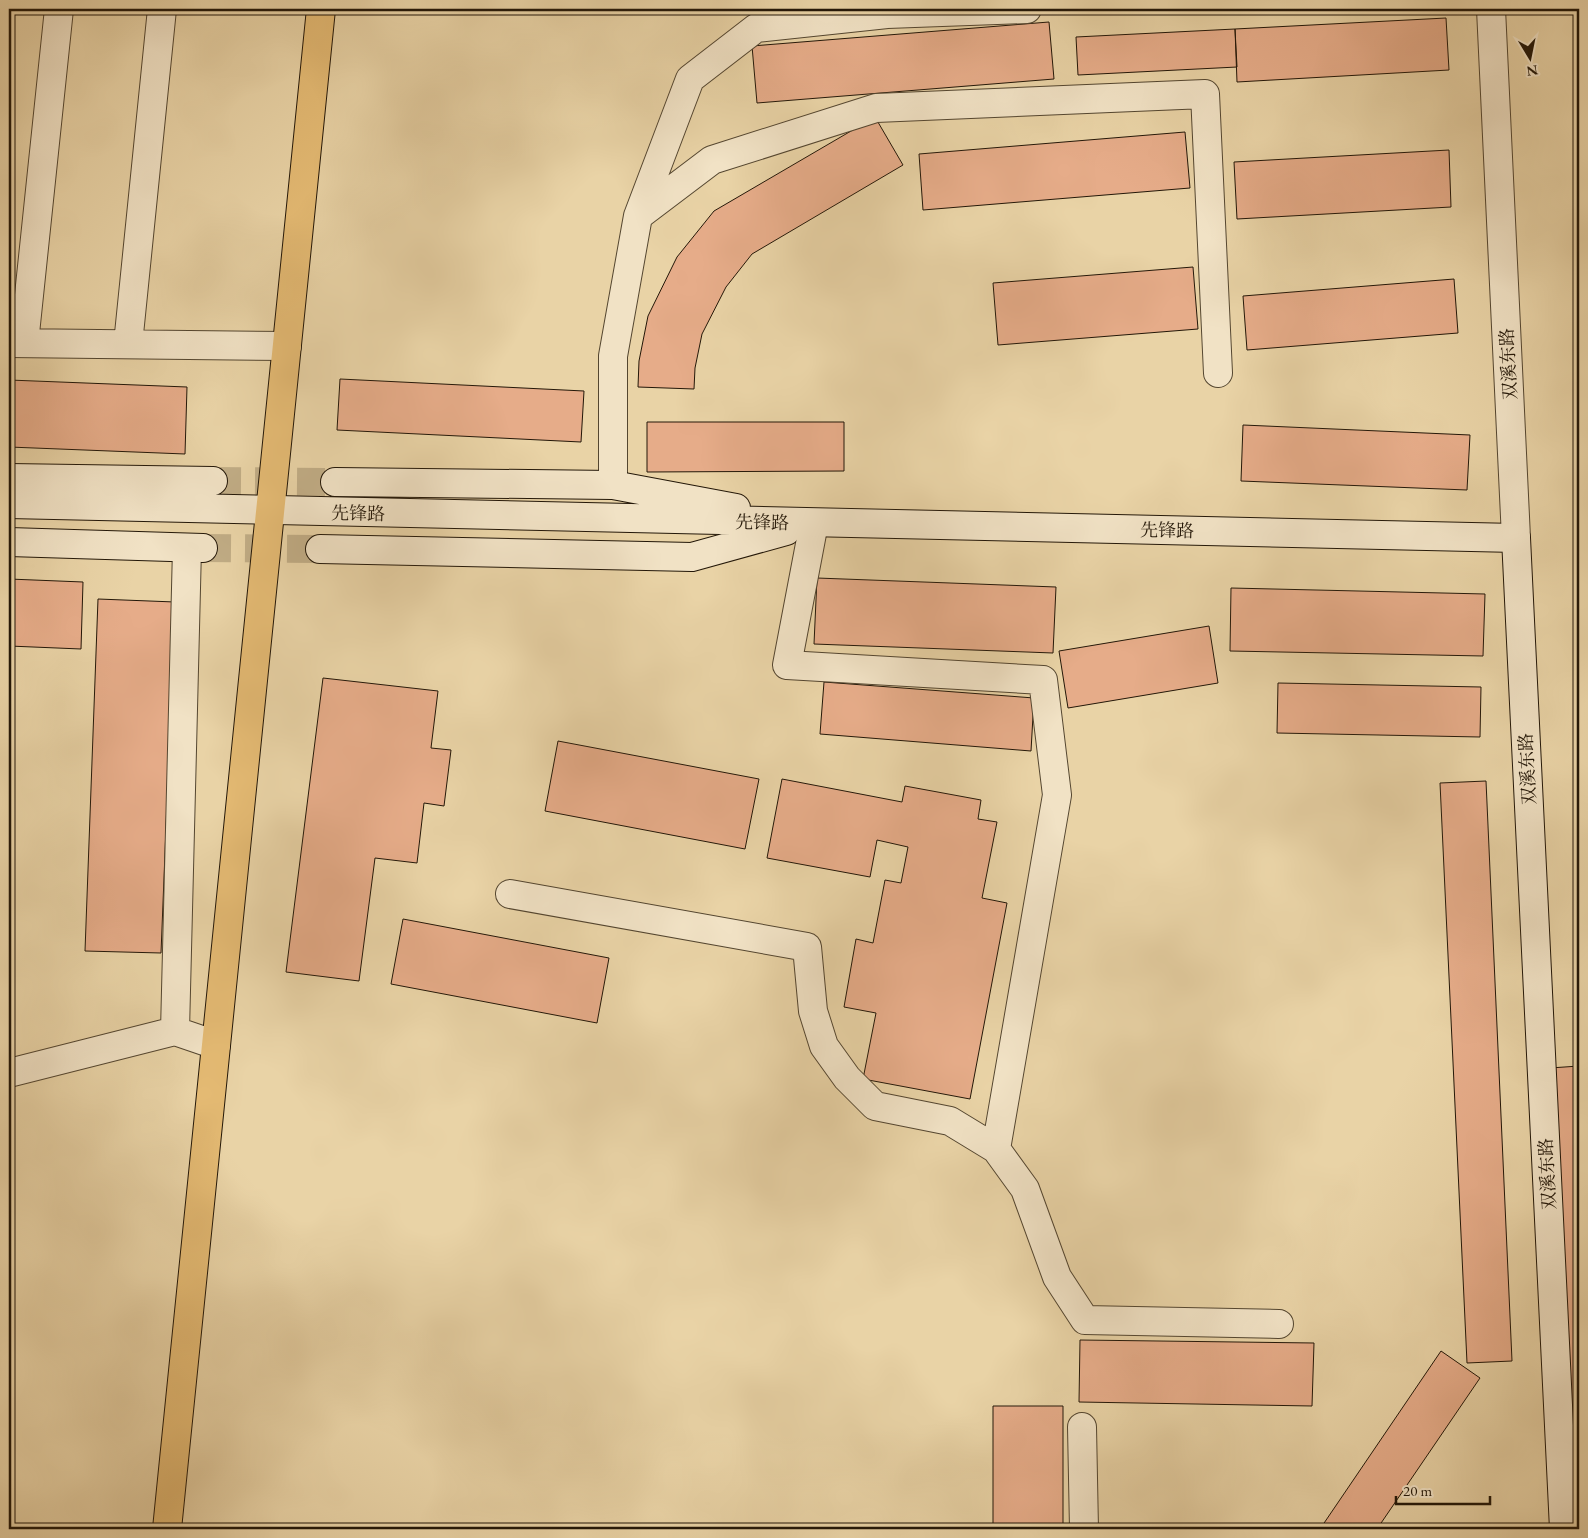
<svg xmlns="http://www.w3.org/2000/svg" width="1588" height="1538" font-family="'EB Garamond','Noto Serif SC',serif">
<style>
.building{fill:#e6ac89;stroke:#231708}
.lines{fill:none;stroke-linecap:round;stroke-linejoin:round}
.secondary-tunnel{stroke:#c1ad86;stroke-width:28;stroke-dasharray:28 14;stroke-linecap:butt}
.street-casing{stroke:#544630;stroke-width:30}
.secondary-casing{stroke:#231708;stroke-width:30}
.primary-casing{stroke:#231708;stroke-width:30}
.street{stroke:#f1e2c5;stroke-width:28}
.secondary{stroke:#f1e2c5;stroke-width:28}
.primary{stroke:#e4ba73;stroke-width:28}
.labels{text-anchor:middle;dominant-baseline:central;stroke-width:4;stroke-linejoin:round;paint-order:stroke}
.street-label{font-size:18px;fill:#231708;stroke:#f1e2c5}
</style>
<rect width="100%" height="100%" fill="#e9d3a6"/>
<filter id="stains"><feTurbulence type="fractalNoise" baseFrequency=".004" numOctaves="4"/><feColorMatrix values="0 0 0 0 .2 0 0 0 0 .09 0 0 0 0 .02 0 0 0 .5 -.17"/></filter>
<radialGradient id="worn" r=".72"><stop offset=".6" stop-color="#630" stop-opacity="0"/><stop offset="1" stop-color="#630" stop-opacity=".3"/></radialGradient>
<path class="building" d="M1446,18l3,52 -212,12 -2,-53z
M1049,22l5,57 -297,24 -5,-57z
M1235,29l2,38 -159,8 -2,-38z
M875,117l28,48 -151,89 -26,33 -24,47 -7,34 -1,21 -56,-2 1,-26 9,-45 29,-59 37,-46z
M1185,132l5,56 -267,22 -4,-56z
M1449,150l2,57 -214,12 -3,-57z
M1193,267l5,62 -200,16 -5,-62z
M1454,279l4,54 -211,17 -4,-54z
M340,379l244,12 -3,51 -244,-12z
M9,380l178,7 -2,67 -176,-7z
M647,422h197v49l-197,1z
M1243,425l227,10 -3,55 -226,-9z
M817,578l239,9 -3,66 -239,-9z
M9,579l74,3 -2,67 -72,-3z
M1231,588l254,6 -2,62 -253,-5z
M98,599l77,3 -14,351 -76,-2z
M1209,626l9,57 -150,25 -9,-57z
M323,678l115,13 -7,57 20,2 -7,56 -20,-3 -7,60 -42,-5 -16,123 -73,-9z
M824,682l210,16 -3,53 -211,-17z
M1278,683l203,4 -1,50 -203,-4z
M558,741l201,38 -14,70 -200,-38z
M782,779l120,23 3,-16 76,14 -3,19 19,3 -15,76 25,5 -37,196 -107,-20 13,-66 -32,-6 12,-68 17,4 12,-63 16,3 7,-36 -31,-7 -7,37 -103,-19z
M1486,781l26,580 -45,2 -27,-580z
M403,919l206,39 -12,65 -206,-39z
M1579,1066v463h-2l-27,-461z
M1080,1340l234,3 -2,63 -233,-4z
M1441,1351l39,27 -103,151h-57z
M993,1406h70v123h-70z"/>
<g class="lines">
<path class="secondary-tunnel" d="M213,481l122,1
M203,548l117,1"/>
<defs>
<path id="street" d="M1491,9l25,529
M638,216l74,-56 164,-52 329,-14 13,279
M9,343l278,3
M24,343l35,-334
M128,344l34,-335
M613,485v-129l25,-140 52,-137 66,-51 131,-14 140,-5
M814,523l-27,142 256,15 14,115 -61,354
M510,894l297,53 6,64 11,35 23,32 28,28 75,15 46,28 29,40 32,88 28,43 194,4
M175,1031l12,-483
M9,1073l166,-42 41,14
M1082,1427l2,102"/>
<path id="secondary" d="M9,478l204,3
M335,482l278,3 123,23
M9,504l1507,34 48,991
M9,542l194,6
M320,549l372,8 94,-26"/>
<path id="primary" d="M167,1529l154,-1520"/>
</defs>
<use href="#street" class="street-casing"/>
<use href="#secondary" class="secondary-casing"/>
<use href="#primary" class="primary-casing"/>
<use href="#street" class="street"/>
<use href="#secondary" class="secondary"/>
<use href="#primary" class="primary"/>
</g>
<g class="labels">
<g class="street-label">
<text transform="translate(1508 364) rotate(-93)">双溪东路</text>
<text transform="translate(358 513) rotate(1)">先锋路</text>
<text transform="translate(762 522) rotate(1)">先锋路</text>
<text transform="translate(1167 530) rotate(1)">先锋路</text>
<text transform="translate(1527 769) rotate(-93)">双溪东路</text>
<text transform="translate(1547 1174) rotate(-93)">双溪东路</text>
</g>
</g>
<rect width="1588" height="1538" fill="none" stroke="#e9d3a6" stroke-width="30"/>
<rect x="10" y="10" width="1568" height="1518" fill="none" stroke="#231708" stroke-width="2.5"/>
<rect x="15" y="15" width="1558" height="1508" fill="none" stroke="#231708"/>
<g transform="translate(1530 58) rotate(170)" stroke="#f1e2c5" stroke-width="4" paint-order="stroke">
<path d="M0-4L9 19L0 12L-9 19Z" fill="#231708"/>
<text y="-8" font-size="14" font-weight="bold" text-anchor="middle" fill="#231708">N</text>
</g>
<path d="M1396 1496v8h94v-8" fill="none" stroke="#231708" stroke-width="2.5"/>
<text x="1403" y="1496" font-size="15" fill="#231708" stroke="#f1e2c5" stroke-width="4" paint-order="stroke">20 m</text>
<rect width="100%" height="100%" filter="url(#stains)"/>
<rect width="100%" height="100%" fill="url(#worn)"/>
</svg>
